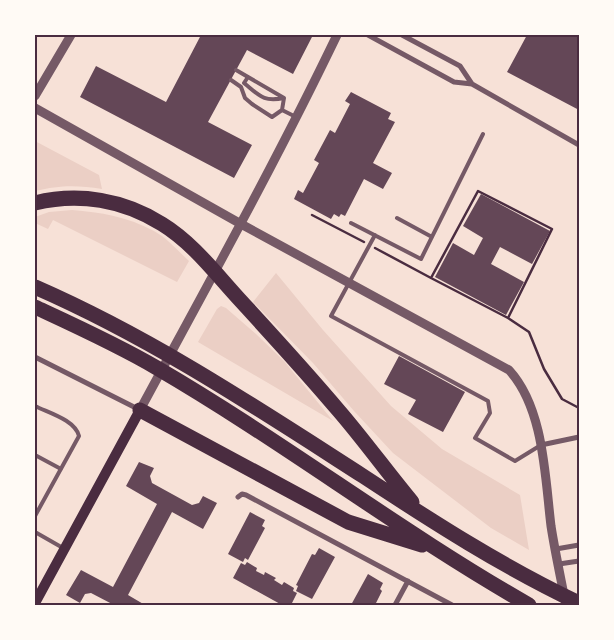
<svg xmlns="http://www.w3.org/2000/svg" width="614" height="640" font-family="'Sofia Sans Condensed',sans-serif">
<style>
.green{fill:#ebcfc5}
.building{fill:#644757}
.lines{fill:none;stroke-linecap:round;stroke-linejoin:round}
.path{stroke:#4a2c40;stroke-width:2.5}
.service{stroke:#755966;stroke-width:4}
.minor{stroke:#755966;stroke-width:5}
.tertiary{stroke:#755966;stroke-width:9}
.secondary{stroke:#4a2c40;stroke-width:10}
.motorway{stroke:#4a2c40;stroke-width:15}
.neatline{fill:none;stroke:#4a2c40;stroke-width:2}
</style>
<rect width="100%" height="100%" fill="#f7e1d7"/>
<path class="green" d="M35,141l64,34 3,14c-25,-4 -42,-4 -67,2z
M72,210c28,2 56,7 82,21 13,7 24,20 35,30l-12,21 -124,-62 -5,9 -13,-6v-6l14,-5z
M276,273l47,57 68,76 51,43 78,46 9,55 -38,-22 -98,-75 -39,-42 -41,-48 -60,-61z
M221,306l5,2 30,26 28,27 49,60 -135,-79 19,-33z"/>
<path class="building" d="M201,35h112l-20,39 -46,-24 -39,72 44,23 -18,33 -154,-81 16,-31 70,36z
M527,35h52v75l-72,-38z
M351,92l40,21 -3,6 7,3 -22,41 19,10 -9,16 -19,-10 -19,37 -4,-2 -2,3 -5,-3 -3,5 -37,-20 4,-9 5,3 16,-30 -5,-3 16,-30 5,3 15,-29 -5,-3z
M481,194l69,37 -18,33 -32,-17 -9,17 33,18 -18,33 -71,-38 18,-34 21,12 9,-17 -20,-12z
M399,356l66,36 -22,40 -35,-18 8,-14 -32,-16z
M139,462l15,6 -4,8 2,7 40,22 7,-2 4,-7 14,7 -14,26 -31,-17 -44,83 17,10h-31l-23,-12 -6,1 -5,9 -14,-8 15,-25 32,17 44,-83 -31,-18z
M250,512l15,8 -3,6 3,2 -17,32 -3,-2 -2,4 -15,-8z
M319,548l16,9 -23,42 -16,-8 2,-5 -2,-1 16,-31 3,1z
M247,562l10,6 -1,3 8,4 1,-3 11,6 -2,2 8,5 2,-3 10,6 -1,3 4,2 -6,12h-9l-49,-27 8,-15 4,2z
M368,574l15,9 -3,6 2,2 -7,14h-24z"/>
<g class="lines">
<path class="path" d="M312,215l52,27
M375,248l56,30 47,-87 74,38 -44,89
M431,278l77,40 21,14 15,37 18,30 17,9"/>
<path class="service" d="M236,70l48,28 -2,12
M248,77l-4,6c16,13 19,19 40,15
M231,80l10,7 4,11 7,6 20,13 10,-7
M282,110l14,7
M397,218l35,19
M351,223l70,36 62,-125
M375,235l-44,81 157,85 2,12 -15,25 40,23 26,-16
M35,406c14,7 40,14 44,30l-44,80
M35,455l26,14
M35,532l28,16"/>
<path class="minor" d="M368,35l86,47 18,2 107,61
M402,35l58,31 12,18
M35,357l105,53
M541,445l38,-8
M238,497l4,-3 4,1 206,110
M556,549l23,-4
M559,564l20,-3
M395,605l13,-24"/>
<path class="tertiary" d="M35,96l36,-61
M35,108l206,116 268,146c35,38 36,107 42,156 4,26 10,53 15,79
M140,410c67,-124 136,-248 197,-375"/>
<path class="secondary" d="M35,603l105,-193"/>
<path class="motorway" d="M35,203c44,-11 89,-3 127,21 31,19 54,50 78,76 34,37 67,73 99,111 25,29 48,61 73,91
M35,287c117,51 222,121 328,189 70,46 140,91 216,127
M35,307c41,19 83,38 122,61 127,74 244,164 372,237
M140,410l208,112 74,23"/>
</g>
<rect width="614" height="640" fill="none" stroke="#fffaf5" stroke-width="72"/>
<rect x="36" y="36" width="542" height="568" class="neatline"/>
</svg>
